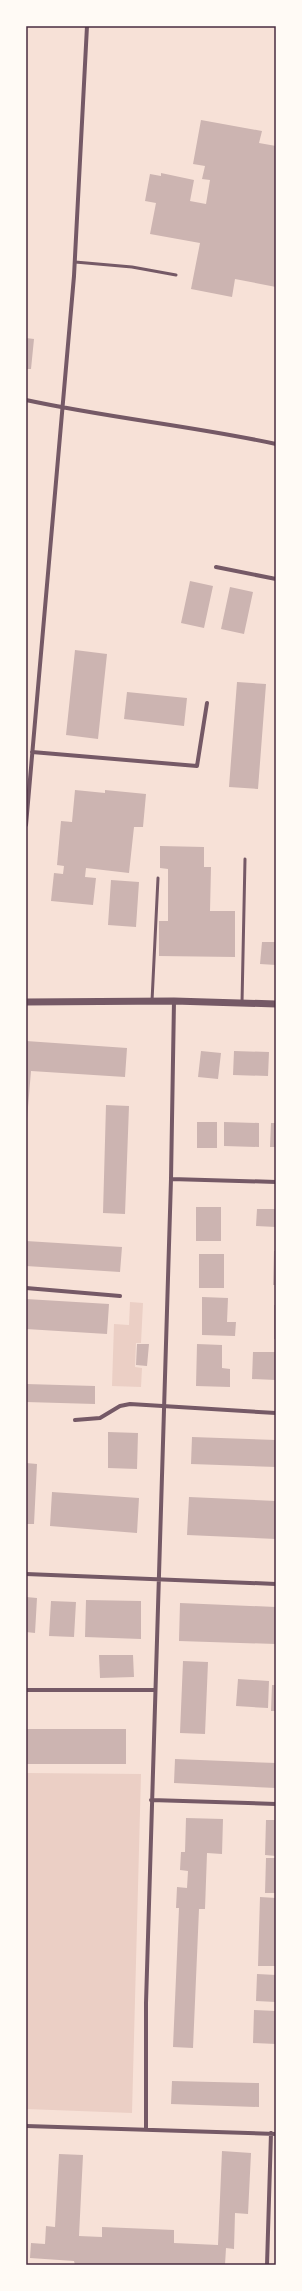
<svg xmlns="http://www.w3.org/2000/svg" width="302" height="2291" font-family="Poppins,sans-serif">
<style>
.green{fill:#ebcfc5}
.building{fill:#ccb4b1}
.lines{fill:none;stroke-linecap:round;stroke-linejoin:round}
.service{stroke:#755966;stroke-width:3}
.minor{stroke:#755966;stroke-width:4}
.tertiary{stroke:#755966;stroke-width:7}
.neatline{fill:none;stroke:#4a2c40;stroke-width:1.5}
</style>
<rect width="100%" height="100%" fill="#f7e1d7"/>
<path class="green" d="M130,1302l13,1 -2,40h-5l-1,24 7,1 -1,19 -29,-1 2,-62 15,1z
M26,1773l115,1 -9,339 -106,-4z"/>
<path class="building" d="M201,120l61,11 -3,12 17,3v141l-41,-8 -3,18 -41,-8 9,-46 -50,-9 6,-31 -11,-2 5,-27 11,2v-3l33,7 -4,21 16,3 4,-24 -8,-1 3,-13 -12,-2z
M26,338l8,1 -3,30h-5z
M190,581l23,5 -9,42 -23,-5z
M230,587l23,5 -9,42 -23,-5z
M75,650l32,4 -9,85 -32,-4z
M237,682l29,2 -8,105 -29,-2z
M127,692l60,6 -3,28 -60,-7z
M75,790l30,3v-3l41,4 -3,33h-9l-5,46 -43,-5 -1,9 11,1 -3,27 -42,-4 3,-28 9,1 1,-8 -7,-1 4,-44 11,1z
M160,846l44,1v20h7l-1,44h25v46l-76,-1v-35h9v-52l-8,-1z
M111,880l28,2 -3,45 -28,-2z
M262,942h14v23l-16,-1z
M26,1041l101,7 -2,29 -94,-6 -5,60z
M201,1051l20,2 -3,26 -20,-2z
M234,1051l35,1 -1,24 -35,-1z
M106,1105l23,1 -4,108 -22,-1z
M197,1122h20v26h-20z
M224,1122l35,1v24l-35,-1z
M271,1123h5v24h-6z
M196,1207h25v34h-25z
M257,1209h19v18l-20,-1z
M26,1241l96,6 -2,25 -94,-6z
M274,1251h2v34h-3z
M199,1254h25v34h-25z
M202,1297l26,1 -1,24h9l-1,14 -33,-1z
M26,1299l83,5 -2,30 -81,-5z
M274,1305h2v34h-2z
M137,1344h12l-2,22 -11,-1z
M197,1344l25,1v23l8,1v18l-34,-1z
M253,1352h23v28l-24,-1z
M26,1384l69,2v18l-69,-2z
M108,1432l30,1 -1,36 -29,-1z
M192,1437l84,3v27l-85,-3z
M26,1463l11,1 -3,60h-8z
M52,1492l87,6 -2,35 -87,-7z
M189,1497l87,4v38l-89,-4z
M26,1597l11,1 -2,35 -9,-1z
M86,1600l55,1v38l-56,-2z
M51,1601l25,1 -2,35 -25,-1z
M180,1603l96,4v37l-97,-3z
M99,1655h34l1,22 -34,1z
M183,1661l25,1 -3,72 -25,-1z
M238,1679l31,2 -1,27 -32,-2z
M272,1685h4v26h-5z
M26,1729h100v35h-100z
M175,1759l101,4v25l-102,-5z
M186,1818l37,1 -1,35 -15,-1 -2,56h-6l-6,139 -20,-1 6,-139h-3l1,-21 10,1 1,-17 -8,-1 1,-18h4z
M266,1820h10v36l-11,-1z
M266,1858h10v35h-11z
M260,1897l16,1v68h-18z
M257,1974l19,1v27l-20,-1z
M254,2010l22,1v33l-23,-1z
M172,2081l87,2v24l-88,-3z
M222,2151l29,2 -3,61 -13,-1 -1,36 -8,-1 -1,17h-150l-1,-4 -44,-3 1,-15 14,1 1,-18 9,1 4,-73 24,1 -4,81 23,1v-10l72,3v13l44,2z"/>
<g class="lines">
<path class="service" d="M75,262l57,5 44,8
M152,1001l6,-123
M242,1003l3,-144"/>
<path class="minor" d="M26,400c83,18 167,26 250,44
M216,567l60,12
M32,752l165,14 10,-63
M26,825l48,-549 13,-250
M171,1179l105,3
M26,1288l94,8
M75,1420l25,-2 20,-12 10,-2 146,9
M26,1574l250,10
M26,1690h129
M151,1800l125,4
M26,2126l250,8
M146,2129v-126l25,-824 3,-178
M267,2265l4,-132"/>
<path class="tertiary" d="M26,1002l148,-1 102,3"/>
</g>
<rect width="302" height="2291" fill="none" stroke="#fffaf5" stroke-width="54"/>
<rect x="27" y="27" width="248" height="2237" class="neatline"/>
</svg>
